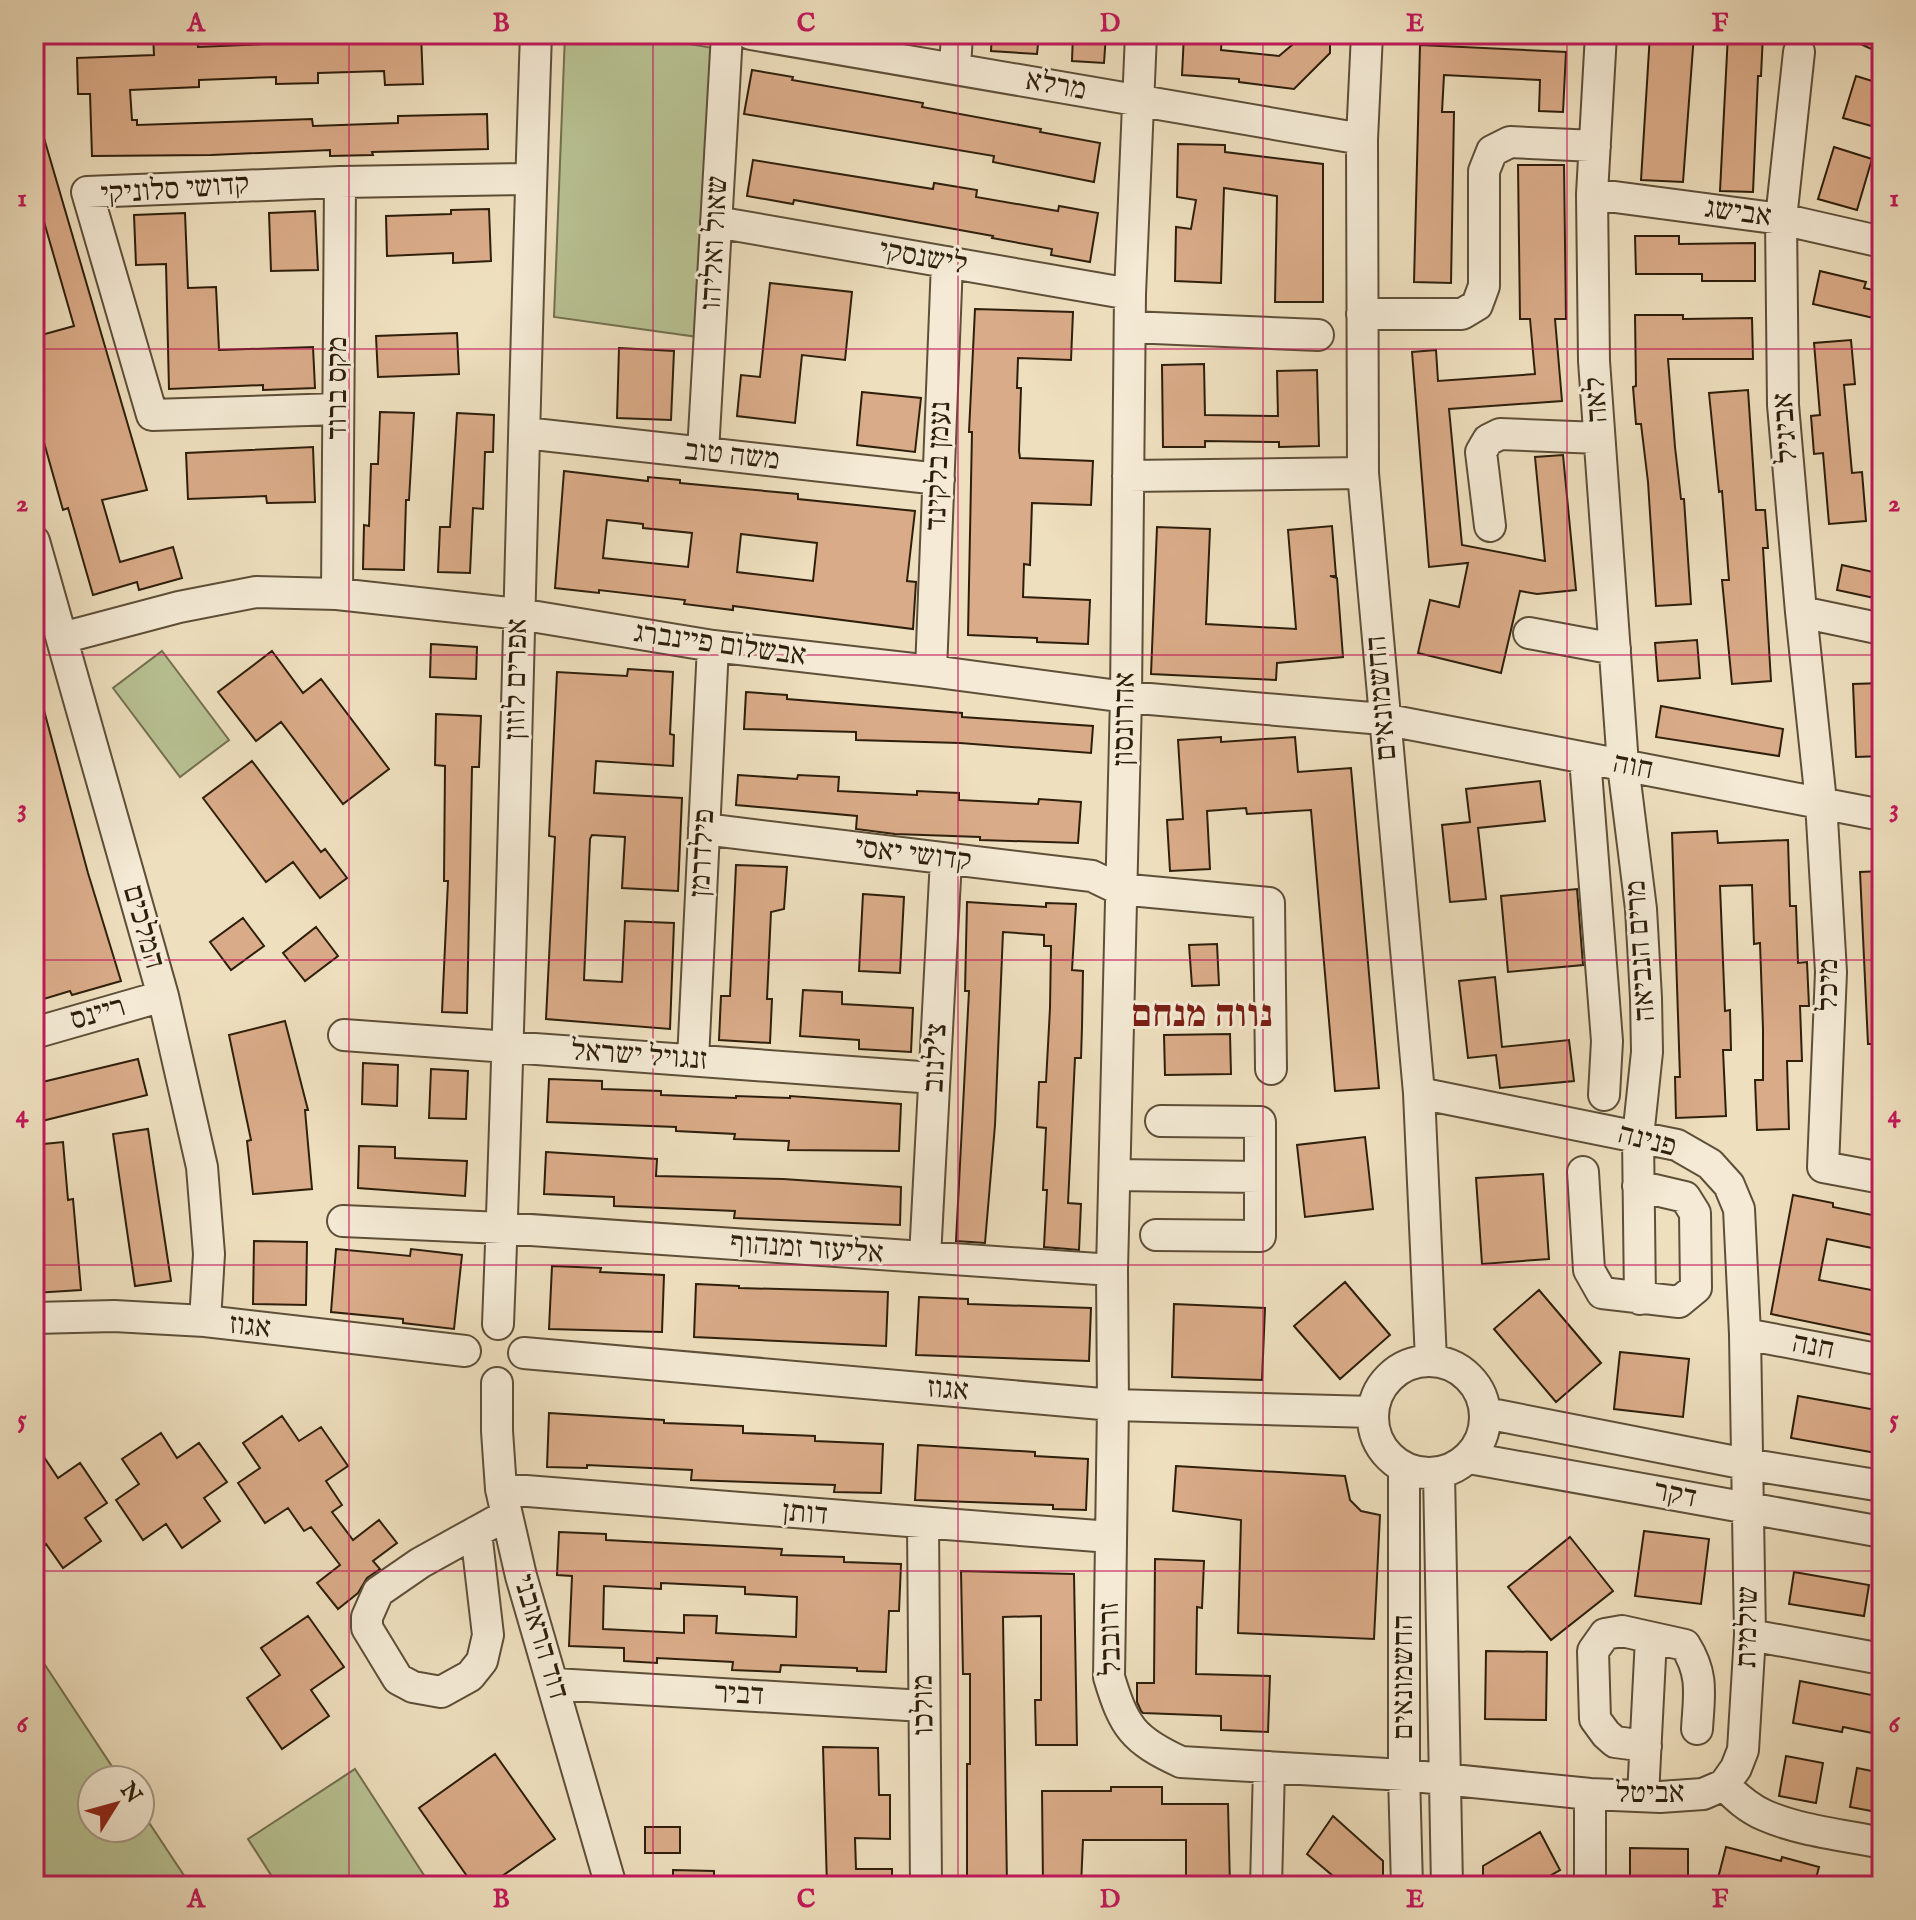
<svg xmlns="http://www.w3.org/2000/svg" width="1916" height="1920" font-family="'IM FELL English','Frank Ruhl Libre',serif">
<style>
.green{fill:#b8c293;stroke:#737050;stroke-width:2}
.building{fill:#daab88;stroke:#2e1f0c;stroke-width:2;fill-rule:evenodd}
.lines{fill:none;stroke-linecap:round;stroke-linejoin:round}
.minor-casing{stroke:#5e4f38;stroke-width:34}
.minor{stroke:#f4ead5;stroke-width:30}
.grid{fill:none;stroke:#c2185b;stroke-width:2;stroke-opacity:0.55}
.labels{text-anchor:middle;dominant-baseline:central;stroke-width:6;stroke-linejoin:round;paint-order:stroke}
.street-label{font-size:30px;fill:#2e1f0c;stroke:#f4ead5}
.district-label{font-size:38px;font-weight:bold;fill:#7a1f14;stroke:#f4ead5}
.neatline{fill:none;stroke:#c2185b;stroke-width:3}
.grid-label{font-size:26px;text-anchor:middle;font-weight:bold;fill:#c2185b}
</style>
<rect width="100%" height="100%" fill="#eedfbe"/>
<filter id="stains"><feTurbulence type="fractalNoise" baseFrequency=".0025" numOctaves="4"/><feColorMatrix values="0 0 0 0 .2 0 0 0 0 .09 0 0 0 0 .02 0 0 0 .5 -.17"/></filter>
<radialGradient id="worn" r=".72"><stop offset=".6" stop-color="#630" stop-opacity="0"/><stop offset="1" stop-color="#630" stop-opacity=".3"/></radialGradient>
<path class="green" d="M565,34h65l89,15 -21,288 -144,-20z
M162,651l67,89 -49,37 -67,-89z
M34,1661l9,1 78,118h-29v48h48v-19l51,77h-157z
M355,1769l76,117h-153l-30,-47z"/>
<path class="building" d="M197,34l1,13 185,-8v-5h38l2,50 -38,1 -1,-14 -66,2v10l-42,1v-7l-77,3v7l-69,3 2,30h5v5l175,-6 1,7 85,-3v-7l89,-2 1,35 -116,3 1,3 -43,1v-6l-119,5 -119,1 -2,-62h-12l-1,-36 77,-3 -1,-20z
M992,34h47l-2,20 -46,-3z
M1073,34h33l-2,29 -32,-2z
M1184,34h38l-1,16 58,6 13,-11v-11h38v19l-36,36 -55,-7v-3l-57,-4z
M1650,34h44l-11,148 -42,-2z
M1728,34h35l-2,42h-3l-5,116 -33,-1z
M1839,34h43v20z
M1420,45l146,7 -3,60 -24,-1 1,-31 -96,-5 -2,37h12l-3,171 -37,-1z
M752,70l41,7 -1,3 131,23 -1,4 119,22 -1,3 60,11 -6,39 -101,-20 1,-6 -250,-42z
M1856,76l26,8v45l-39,-11z
M34,121h5l108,369 -45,10 18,62 53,-15 9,31 -43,12 -2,-8 -44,13 -25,-87 -5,2 -29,-103v-70l40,-11 -40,-139z
M1178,144l47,1v7l98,12v138h-48l2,-106 -53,-8 -3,95 -46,-2 1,-54 15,2 5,-29 -19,-3z
M1834,147l38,12 -15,51 -39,-11z
M753,160l180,29 1,-6 43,7 -1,7 82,14 1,-5 39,7 -8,49 -39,-7 1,-6 -60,-11 1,-2 -199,-36 -1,4 -46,-8z
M1518,165h46l2,154h-11l7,82 -113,8 13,136 83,16 -10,-104 28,-2 13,135 -39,4 -17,-3 -19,82 -83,-20 12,-53 29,7 9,-44 -39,4 -17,-215 24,-2 2,31 97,-7 -5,-55h-10z
M489,209l2,52 -38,2v-10l-66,3 -1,-40 65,-2v-4z
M315,211l3,59 -47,1 -2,-58z
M185,213l3,75 28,-1 3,63 94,-3 2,41 -52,2v-5l-94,4 -3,-125 -30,1 -2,-50z
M1635,236h44v8l76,-1v38h-53v-7h-66z
M1820,271l46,11 -2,6 18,4v28l-69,-16z
M770,283l82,9 -7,68 -43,-5 -7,68 -58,-7 4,-41 19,2z
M975,309l98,3 -2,48 -53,-2 -1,30h4l-2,63 1,7 73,3 -2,44 -59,-2 -2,62 -6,-1 -1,33 67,3 -2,44 -51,-2v-4l-69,-3 4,-203h-3z
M1635,315h48v4l69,-1 1,41h-85l7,88 6,52h3l7,105 -35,2 -8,-124 -7,-58h-5l-3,-37 3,-1z
M457,333l2,41 -81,3 -2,-41z
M1851,340l4,44 -11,1 8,88 10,-1 4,49 -37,3 -6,-71 -9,1 -3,-38 9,-1 -6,-72z
M619,348l55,3 -3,69 -54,-2z
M1204,364l1,51 73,1 -1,-45 40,-1 2,76 -40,1v-5l-74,-1v6h-42l-1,-82z
M1748,390l8,120h9l3,38h-5l8,133 -39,3 -10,-104h7l-7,-89 -3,1 -10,-99z
M862,392l59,6 -6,54 -58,-7z
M380,412l34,1 -5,87h-3l-2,70 -41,-1 1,-44 5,1 2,-62h7z
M457,413l37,2 -1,37h-8l-2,57 -10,-1 -3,65 -32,-1 2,-45h10z
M313,447l2,55 -48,1 -1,-7 -78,3 -2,-46z
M564,471l84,10v-4l32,3v3l118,11v5l117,12 -8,70 9,1 -3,47 -180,-23v4l-49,-6 1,-4 -86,-10v3l-44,-5zM607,520l36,4v4l49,5 -4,34 -85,-9zM741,534l76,9 -4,38 -76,-9z
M1332,526l4,50h-6l7,2 6,79 -66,6 -1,17 -125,-6 6,-147 53,2 -4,95 90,5 -8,-99z
M1842,565l40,9 -3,25 -42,-9z
M1697,640l3,38 -42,3 -3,-38z
M431,644l46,3 -1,32 -46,-2z
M272,651l31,42 18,-14 68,90 -46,35 -62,-82 -25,19 -38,-49z
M628,669l45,3 -3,62 4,1 -1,31 -77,-5 -2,32 88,5 -4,93 -56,-3 3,-51 -33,-2 -2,4 -6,141 38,2 3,-61 49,2 -4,106 -124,-10 9,-182 -6,-1 8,-164 70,4z
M1882,683v73l-26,1 -3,-73z
M34,692h5l49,181 33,108 -49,14 -2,-4 -36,11z
M746,692l41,3v4l175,14v4l131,9 -2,27 -131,-10 -104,-3v-8l-112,-3z
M1661,706l122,23 -4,27 -123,-19z
M436,714l45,2 -2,51h-7l-5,246 -25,-1 6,-131h-4l1,-115 -10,-1z
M1221,737v5l74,-5 3,35 53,-4 28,320 -44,3 -24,-281 -64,4 -1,-6 -39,3 3,58 -40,2 -3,-51 16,-1 -5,-79z
M252,761l69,91 4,-3 22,29 -27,20 -27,-36 -27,20 -63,-84z
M738,775l59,4 1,-4 41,2 -1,14 79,4v-4l42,2v7l79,4 1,-5 42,3 -3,41 -98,-3v-3l-85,-3 -39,-5 1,-13 -121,-11z
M1540,781l5,40 -67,7 8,71 -36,3 -8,-77 28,-3 -4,-33z
M1717,831l1,12 70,-3 2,66h6l2,57 9,-1 2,44h-9l2,55h-15l2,68 -32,1 -2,-50h8v-51l-3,-86 -6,1 -2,-59 -32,1 5,125 5,-1 1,40h-8l3,66 -50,2 -1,-41h5l-8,-244z
M736,865l51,2 -3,42 -13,3 -4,87h5l-2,44 -51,-3 2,-44h9z
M1882,871v173h-14l-8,-172z
M1577,889l6,76 -75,7 -7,-76z
M863,894l41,3 -4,76 -41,-2z
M967,902l79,5v-4l30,1 -4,66 11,1 -1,56 -1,31h-6l-7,145 13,1 -2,46 -35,-3 3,-57h-4l3,-62 -9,-1 2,-45h7l4,-74 1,-62h-7v-11l-41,-3 -8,193 -10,118 -29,-2 13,-250h-4z
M243,918l21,28 -33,24 -21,-28z
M316,927l22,29 -33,25 -22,-28z
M1217,944l2,41 -27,1 -3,-41z
M1495,977l7,70 67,-7 5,41 -74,7 -4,-33 -28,3 -9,-77z
M803,990l39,2v12l71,4 -2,44 -52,-3v-9l-59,-4z
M285,1021l23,89h-3l7,79 -59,5 -6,-53 4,-1 -22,-105z
M1230,1034l1,40 -66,1 -1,-40z
M138,1059l9,36 -105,26 -8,-37z
M363,1063l35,2 -1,41 -35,-2z
M431,1069l37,2 -2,48 -37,-1z
M549,1079l53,2v8l59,2v4l75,3v-2l54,2v-2l111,8 -2,47 -111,-1 1,-9 -55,-2 1,-5 -59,-3v-4l-129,-5z
M148,1129l23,152 -36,5 -22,-152z
M1365,1137l8,72 -68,8 -8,-72z
M63,1142l5,58 5,-1 8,91 -47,3v-148z
M359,1146l36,1v11l72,3 -2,35 -107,-8z
M546,1152l111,7 -1,17 127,3 118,8 -1,38 -166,-7 1,-7 -121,-5v-9l-70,-3z
M1543,1174l6,85 -67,5 -6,-86z
M1793,1195l40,8v4l49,10v33l-55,-11 -8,41 63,12v45l-111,-23z
M254,1241l53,1 -1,63 -53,-1z
M336,1249l74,7 1,-7 51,6 -8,74 -51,-6v-4l-72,-7z
M552,1266l49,2 -1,4 64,3 -2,57 -113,-3z
M1345,1282l45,53 -50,44 -46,-53z
M696,1284l43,2v2l149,4 -2,54 -192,-9z
M1539,1290l62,73 -45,39 -62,-73z
M919,1297l49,2v5l123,4 -2,53 -173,-6z
M1174,1304l91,4 -3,72 -90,-3z
M1620,1352l69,7 -6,58 -69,-8z
M1798,1396l84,15v43l-91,-16z
M549,1413l115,7v3l79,3v7l72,3v5l68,3 -2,49 -47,-1 1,-7 -144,-5 1,-10 -105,-5v3l-40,-1z
M282,1416l17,25 22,-14 27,39 -22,15 16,24 -10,7 21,28 26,-20 18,23 -24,18 7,8 -13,9 -9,15 -20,16 -21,-26 23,-18 -29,-38 -7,4 -16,-23 -23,15 -27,-40 22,-15 -17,-25z
M161,1433l16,25 22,-15 28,39 -23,16 16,23 -38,27 -16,-24 -23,16 -27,-40 23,-16 -17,-25z
M34,1442l24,36 22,-15 27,40 -22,15 16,23 -38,27 -17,-24 -12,9z
M918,1445l117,7v4l53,3 -2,51 -33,-1v-4l-138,-5z
M1176,1466l169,10 5,24 11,11 19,4 -6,124 -136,-6 3,-113 -68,-9z
M1644,1531l65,8 -8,65 -66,-8z
M559,1532l47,2v6l176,9 -1,6 63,2v5l57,2 -2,47h-10l-3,61 -29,-1v-3l-76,-3 -1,7 -48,-2 1,-8 -76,-4v5l-33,-2v-13l-55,-2 3,-70 -15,-1zM661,1583l84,4v7l52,3 -1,40 -80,-4 1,-17 -33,-1v18l-81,-4 1,-43 57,3z
M1570,1537l43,54 -62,49 -43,-53z
M1155,1559l49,2 -2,47 -5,-1 -1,67 74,2 -2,56 -47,-2v-14l-78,-3 -2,-2 -4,-9v-19h17z
M961,1571l113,3 3,171h-41l-1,-45h6v-84l-38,1 4,269h-40v-122h3v-90h-7z
M1794,1572l75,13 -5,31 -75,-12z
M308,1616l36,51 -33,23 18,26 -47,33 -35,-51 33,-23 -19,-27z
M1486,1651l61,1 -1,68 -61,-1z
M1800,1681l82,16v38l-39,-8 -1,5 -49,-9z
M823,1747l55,1 1,47h11v44l-35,-1 1,31h36v17h-65z
M495,1754l60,85 -67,47h-14l-55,-78z
M1786,1756l37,7 -7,40 -37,-7z
M1857,1768l25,5v40l-32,-6z
M1111,1787h51v17h66l2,82h-44v-46h-103l-2,46h-38l-1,-95h69z
M1333,1816l50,45v25h-38l-38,-32z
M645,1827h35v26h-35z
M1540,1832l20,38 -28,16h-49v-20z
M1726,1847l55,14 1,-4 37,10 -5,19h-98z
M1630,1848l58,1v37h-58z
M673,1870l41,1v15h-41z"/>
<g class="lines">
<defs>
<path id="minor" d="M751,34l611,105
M1141,34l-11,260 -4,403 -14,573 1,135 -4,272c15,50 24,63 72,85l223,13 186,19 70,3 43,-3 21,-9c12,12 24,23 40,30 36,16 80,20 118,28
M1367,34l-5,105 1,334 56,620 12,267
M1601,34l-9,160 2,167 29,404 18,144 5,89 1,54 -9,85 2,162
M1799,52l-18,167 2,186 18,207 20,190 10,170 -8,195 59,11
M955,68l2,-34
M1592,194l189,25 101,23
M716,222l414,72
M1362,314h100l15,-9 7,-19v-115l8,-20 18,-9 85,4
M1130,327l188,8
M338,409l-186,6 -65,-223 253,-10 191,-3
M525,433l414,46
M703,452l24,-418
M1128,476l235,-3
M1490,526l-9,-74 7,-12 12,-6 99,4
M34,541l129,455 39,171 7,87 -4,67
M337,594l3,-412
M1801,612l81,17
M1529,633l86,16
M62,638l117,-31 77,-15 81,2 182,20 194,32 218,25 195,26 257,22 499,96
M931,671l16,-409
M1585,758l22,283 -3,54
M704,829l388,47 27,13 150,14 2,166
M34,1033l129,-37
M344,1035l590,43
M693,1060l20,-414
M1419,1093l258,52 33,19 19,21 10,24 6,125 5,301 -7,115 -7,18 -12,17
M1583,1172l6,98 13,23 77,9 17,-14 -1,-75 -10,-16 -47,-11
M1115,1175l145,2
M343,1221l159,7 610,42
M1156,1235l104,1v-114l-99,-1
M925,1257l21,-398
M34,1318l80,-2 91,5 260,30
M498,1324c17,-430 23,-860 38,-1290
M1745,1334l137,26
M524,1353l589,52 260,7
M1373 1417a56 56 0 1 1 112 0a56 56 0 1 1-112 0Z
M497,1383v48l4,58 20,87 90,310
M1486,1413l260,51 136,22
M1469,1458l413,74
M1404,1468v307l3,111
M1439,1473l8,413
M501,1489l609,48
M923,1524l3,362
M476,1532l12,103 -6,26 -12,15 -29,16 -28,-5 -15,-8 -31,-51v-11l11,-25 42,-29 56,-31 31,-17
M1750,1635l132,24
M555,1684l369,22
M1646,1746l-31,-4 -9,-8 -11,-15 -2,-68 12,-17 17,-3 63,14c19,30 14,50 12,84
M1643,1796l8,-158
M1266,1886l3,-119
M1590,1886v-92"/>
</defs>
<use href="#minor" class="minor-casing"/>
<use href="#minor" class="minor"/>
</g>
<path class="grid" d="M349,34v1852M653,34v1852M958,34v1852M1263,34v1852M1567,34v1852M34,349h1848M34,655h1848M34,960h1848M34,1265h1848M34,1571h1848"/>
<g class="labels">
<g class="street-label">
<text transform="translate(1056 86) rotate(10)">מרלא</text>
<text transform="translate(175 190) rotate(-4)">קדושי סלוניקי</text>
<text transform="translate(1738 213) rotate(8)">אבישג</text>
<text transform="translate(715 243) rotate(-87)">שאול ואליהו</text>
<text transform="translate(923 258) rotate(10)">לישנסקי</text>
<text transform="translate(338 388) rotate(-90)">מקס ברוד</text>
<text transform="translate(1597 400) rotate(-94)">לאה</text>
<text transform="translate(1786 428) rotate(-94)">אביגיל</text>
<text transform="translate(732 456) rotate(6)">משה טוב</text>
<text transform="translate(939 466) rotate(-88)">נעמן בלקינד</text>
<text transform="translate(720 645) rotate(8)">אבשלום פיינברג</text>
<text transform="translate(517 679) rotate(-89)">אפרים לוזון</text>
<text transform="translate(1382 698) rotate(-95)">החשמונאים</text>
<text transform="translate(1125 719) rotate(-89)">אהרונסון</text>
<text transform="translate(1633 767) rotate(11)">חוה</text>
<text transform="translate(703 853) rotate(-87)">פילדרמן</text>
<text transform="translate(913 855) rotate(7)">קדושי יאסי</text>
<text transform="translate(143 927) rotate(74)">המלכים</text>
<text transform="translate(1641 951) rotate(-94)">מרים הנביאה</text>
<text transform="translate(1829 985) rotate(-90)">מיכל</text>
<text transform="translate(98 1014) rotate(-16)">ריינס</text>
<text transform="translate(639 1056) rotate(4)">זנגויל ישראל</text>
<text transform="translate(936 1058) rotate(-87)">צ'לנוב</text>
<text transform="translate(1647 1141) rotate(14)">פנינה</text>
<text transform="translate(807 1249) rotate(4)">אליעזר זמנהוף</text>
<text transform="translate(250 1327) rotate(7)">אגוז</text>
<text transform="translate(1813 1347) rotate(11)">חנה</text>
<text transform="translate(948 1390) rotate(5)">אגוז</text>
<text transform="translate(1675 1495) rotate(11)">דקר</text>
<text transform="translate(805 1514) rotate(5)">דותן</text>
<text transform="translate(1748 1627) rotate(-89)">שולמית</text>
<text transform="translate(540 1637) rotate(73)">דוד הראובני</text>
<text transform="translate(1111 1639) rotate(-92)">זרובבל</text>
<text transform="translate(1404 1677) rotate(-90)">החשמונאים</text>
<text transform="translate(739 1695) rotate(3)">דביר</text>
<text transform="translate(924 1705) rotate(-91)">מולכו</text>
<text x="1650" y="1794">אביטל</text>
</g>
<g class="district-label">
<text x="1202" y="1016">נווה מנחם</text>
</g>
</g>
<rect width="1916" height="1920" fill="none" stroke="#eedfbe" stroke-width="88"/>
<g transform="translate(116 1804) rotate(53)"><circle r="38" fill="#f4ead5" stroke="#a59985" stroke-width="2"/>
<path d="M0-6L14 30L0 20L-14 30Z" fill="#8f2418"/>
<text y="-12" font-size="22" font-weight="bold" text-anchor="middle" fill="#2e1f0c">N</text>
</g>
<rect x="44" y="44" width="1828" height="1832" class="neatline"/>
<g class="grid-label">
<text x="196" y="31">A</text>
<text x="501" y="31">B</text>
<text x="806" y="31">C</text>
<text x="1110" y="31">D</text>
<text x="1415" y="31">E</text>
<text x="1720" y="31">F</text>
<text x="22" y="206">1</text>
<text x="1894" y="206">1</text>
<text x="22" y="511">2</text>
<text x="1894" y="511">2</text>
<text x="22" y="816">3</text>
<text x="1894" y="816">3</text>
<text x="22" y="1122">4</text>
<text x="1894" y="1122">4</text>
<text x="22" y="1427">5</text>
<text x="1894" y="1427">5</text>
<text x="22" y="1732">6</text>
<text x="1894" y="1732">6</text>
<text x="196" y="1907">A</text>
<text x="501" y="1907">B</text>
<text x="806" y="1907">C</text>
<text x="1110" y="1907">D</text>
<text x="1415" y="1907">E</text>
<text x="1720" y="1907">F</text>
</g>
<rect width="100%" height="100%" filter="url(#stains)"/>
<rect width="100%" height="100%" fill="url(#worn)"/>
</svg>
